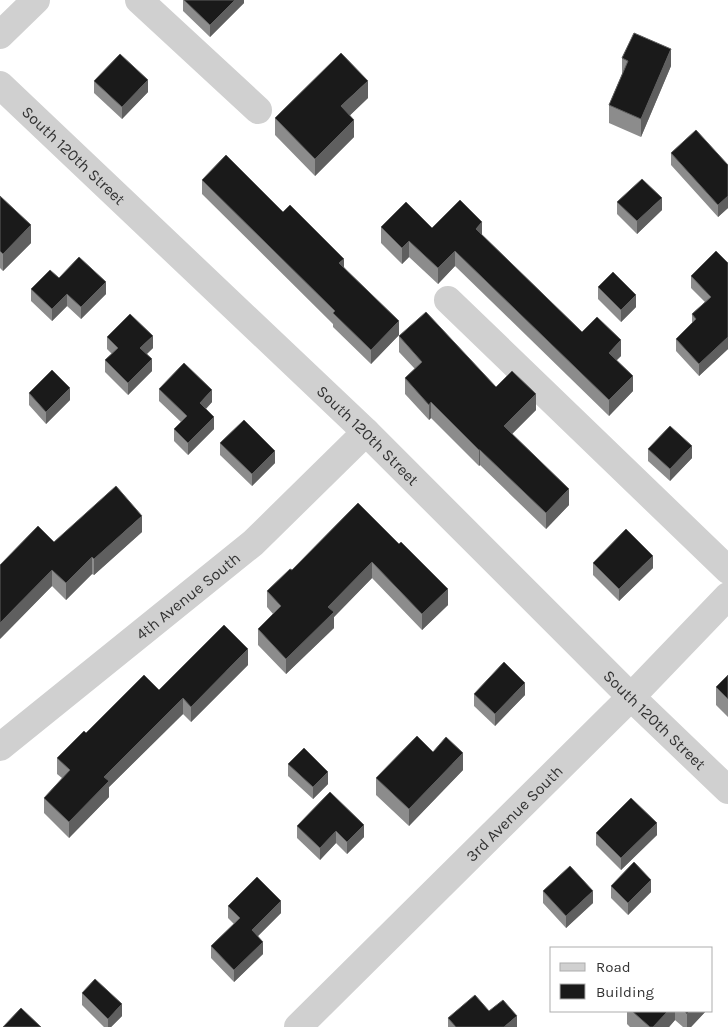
<svg xmlns="http://www.w3.org/2000/svg" width="728" height="1027" font-family="Karla,sans-serif">
<style>
.lines{fill:none;stroke-linecap:round;stroke-linejoin:round}
.minor{stroke:#d0d0d0;stroke-width:28}
.wall{fill:#8c8c8c}
.shaded-wall{fill:#5f5f5f}
.building{fill:#1a1a1a;stroke:#5f5f5f}
.labels{text-anchor:middle;dominant-baseline:central;stroke-width:5;stroke-linejoin:round;paint-order:stroke}
.street-label{font-size:16px;fill:#333;stroke:#fff}
</style>
<rect width="100%" height="100%" fill="#fff"/>
<g class="lines">
<g class="minor">
<path d="M139,0l119,110"/>
<path d="M0,35l36,-35"/>
<path id="s1" d="M0,85l366,347 265,265 97,93"/>
<path d="M448,300l280,270"/>
<path id="s2" d="M0,747l253,-204 113,-111"/>
<path id="s3" d="M298,1027l333,-330 97,-101"/>
</g>
</g>
<path class="wall" d="M183,0h61v3l-34,34 -27,-26z
M622,58l49,8 -30,71 -32,-14v-18l13,-31z
M94,81l54,11 -26,27 -28,-26z
M368,98l-18,17 4,22 -39,39 -40,-41v-17z
M671,153l57,12v43l-10,9 -47,-52z
M202,180l81,32 61,55 55,68 -28,29 -38,-37v-3l-131,-130z
M0,196l31,47 -28,28 -3,-3z
M617,202l45,8 -25,24 -20,-20z
M381,227l101,8 100,97 39,24 -5,4 17,31 -24,25 -154,-150 -17,18 -29,-27 -7,7 -21,-21z
M728,263v86l-29,27 -23,-25v-12l16,-15v-10l13,-12 -14,-14v-12z
M59,278l47,16 -25,25 -14,-13 -15,15 -21,-20v-12z
M598,287l38,20 -15,15 -23,-23z
M399,336l97,51 40,23 -24,24 57,71 -23,24 -66,-64 -1,1 -48,-48 -2,2 -24,-26v-16l10,-9 -16,-17z
M107,337l46,11 -6,6 5,17 -24,24 -23,-23v-12l7,-6 -5,-5z
M159,389l53,13 -6,7 8,20 -26,26 -14,-14v-12l7,-7 -22,-21z
M29,393l41,7 -24,24 -17,-19z
M220,443l55,20 -23,23 -32,-31z
M648,449l44,9 -22,23 -22,-20z
M358,503l90,102 -26,25 -50,-52 -38,39v11l-48,46 -28,-29v-16l15,-15 -6,-7v-16l25,-21z
M142,532l-48,43 -2,-1 -26,26 -14,-14 -52,53 54,-97z
M593,563l60,5 -34,33 -26,-26z
M248,665l-57,57 -8,-8 -74,73v10l-40,41 -25,-25v-15l18,-20 -5,-4v-16l29,-25 73,-43z
M728,675v42l-12,-12v-18z
M474,694l51,1 -30,31 -21,-20z
M433,752l30,18 -54,56 -33,-31v-17z
M288,764l40,20 -15,15 -25,-23z
M330,792l34,45 -17,17 -11,-11 -16,17 -23,-22v-12z
M596,833l61,2 -36,35 -25,-25z
M611,886l40,6 -23,23 -17,-17z
M543,891l50,12 -27,25 -23,-25z
M228,906l53,7 -23,23 5,18 -29,28 -23,-24v-12l23,-22 -6,-6z
M82,993l40,23 -11,11h-7l-22,-22z
M627,1011h79l-15,16h-8l-8,-7 -6,7h-39l-3,-3z
M448,1018l69,9h-69z"/>
<path class="shaded-wall" d="M235,0h9v3l-34,34v-12z
M671,49v17l-30,71v-18z
M148,80v12l-26,27v-12z
M368,81v17l-27,26v-18z
M354,120v17l-39,39v-17z
M728,196v12l-10,9v-12z
M662,198v12l-25,24v-13z
M482,222v16l-6,-9z
M31,225v18l-28,28v-17z
M409,241v16l-7,7v-16z
M455,251v15l-17,18v-16z
M344,259v14l-5,-10z
M106,282v12l-25,25v-12z
M67,294v12l-15,15v-12z
M636,295v12l-15,15v-12z
M399,321v14l-28,29v-14z
M153,336v12l-13,12v-12z
M728,337v12l-29,27v-12z
M621,340v16l-12,12v-15z
M152,359v12l-24,24v-12z
M633,376v15l-24,25v-16z
M70,388v12l-24,24v-12z
M212,390v12l-12,13v-12z
M536,394v16l-32,32v-16z
M431,402v16l-2,2v-15z
M214,417v12l-26,26v-12z
M692,446v12l-22,23v-12z
M479,450h1v15l-1,1z
M275,451v12l-23,23v-12z
M569,489v16l-23,24v-16z
M142,516v16l-48,43v-16z
M653,556v12l-34,33v-12z
M92,557v17l-26,26v-17z
M372,562v16l-38,39v11l-48,46v-15l42,-52z
M52,570v16l-52,53v-16z
M448,589v16l-26,25v-16z
M248,649v16l-57,57v-15z
M525,683v12l-30,31v-12z
M183,698v16l-74,73v10l-40,41v-16l35,-45z
M463,753v17l-54,56v-17z
M328,772v12l-15,15v-12z
M657,823v12l-36,35v-12z
M364,825v12l-17,17v-12z
M336,831v12l-16,17v-12z
M651,880v12l-23,23v-12z
M593,891v12l-27,25v-12z
M281,901v12l-29,29v-12z
M263,942v12l-29,28v-12z
M122,1004v12l-11,11h-3v-8z
M668,1011h7v9l-6,7h-16z
M690,1011h16l-15,16h-4v-13z
M517,1016v11h-13z"/>
<path class="building" d="M184,0h51l-25,25z
M634,33l37,16 -30,70 -32,-14 19,-44 -6,-3z
M341,53l27,28 -27,25 13,14 -39,39 -40,-41z
M120,54l28,26 -26,27 -28,-26z
M696,130l32,35v31l-10,9 -47,-52z
M226,155l57,57 7,-7 54,54 -5,4 60,58 -28,29 -38,-37 2,-2 -133,-131z
M642,179l20,19 -25,23 -20,-19z
M0,196l31,29 -28,29 -3,-3z
M460,200l22,22 -6,7 106,103 15,-15 24,23 -12,13 24,23 -24,24 -154,-149 -17,17 -29,-27 -7,7 -21,-21 25,-25 26,26z
M716,251l12,12v74l-29,27 -23,-25 20,-20 -4,-5 19,-17 -20,-21z
M79,257l27,25 -25,25 -14,-13 -15,15 -21,-20 19,-19 9,8z
M613,272l23,23 -15,15 -23,-23z
M426,312l70,75 16,-16 24,23 -32,32 65,63 -23,24 -66,-63h-1l-48,-48 -2,3 -24,-27 17,-16 -23,-26z
M130,314l23,22 -13,12 12,11 -24,24 -23,-23 13,-12 -11,-11z
M184,363l28,27 -12,13 14,14 -26,26 -14,-14 13,-13 -28,-27z
M52,370l18,18 -24,24 -17,-19z
M244,420l31,31 -23,23 -32,-31z
M670,426l22,20 -22,23 -22,-20z
M116,486l26,30 -48,43 -2,-2 -26,26 -14,-13 -52,53v-58l38,-39 16,16z
M358,503l41,41 2,-2 47,47 -26,25 -50,-52 -44,45 6,5 -48,47 -28,-30 23,-23 -14,-15 23,-22 2,1z
M626,529l27,27 -34,33 -26,-26z
M224,625l24,24 -57,58 -8,-9 -79,79 5,4 -40,41 -25,-24 26,-28 -13,-12 27,-27 2,2 58,-58 15,15z
M504,662l21,21 -30,31 -21,-20z
M728,675v24l-12,-12z
M417,736l16,16 13,-15 17,16 -54,56 -33,-31z
M304,748l24,24 -15,15 -25,-23z
M330,792l34,33 -17,17 -11,-11 -16,17 -23,-22z
M631,798l26,25 -36,35 -25,-25z
M634,862l17,18 -23,23 -17,-17z
M570,866l23,25 -27,25 -23,-25z
M257,877l24,24 -29,29 11,12 -29,28 -23,-24 29,-28 -12,-12z
M95,979l27,25 -14,15 -26,-26z
M475,995l14,16 14,-11 14,16 -13,11h-48l-8,-9z
M21,1008l20,19h-38z
M632,1011h36l-15,16h-3z
M684,1011h6l-3,3z"/>
<g class="labels">
<g class="street-label">
<text stroke="none"><textPath href="#s1" startOffset="102">South 120th Street</textPath></text>
<text stroke="none"><textPath href="#s1" startOffset="508">South 120th Street</textPath></text>
<text stroke="none"><textPath href="#s2" startOffset="241">4th Avenue South</textPath></text>
<text stroke="none"><textPath href="#s1" startOffset="912">South 120th Street</textPath></text>
<text stroke="none"><textPath href="#s3" startOffset="304">3rd Avenue South</textPath></text>
</g>
</g>
<rect x="550" y="947" width="162" height="65" fill="#ffffff" stroke="#adadad"/>
<rect x="560" y="963" width="25" height="8" fill="#d0d0d0" stroke="#adadad"/>
<text x="596" y="972" font-size="15" fill="#333333">Road</text>
<rect x="560" y="984" width="25" height="15" fill="#1a1a1a" stroke="#adadad"/>
<text x="596" y="997" font-size="15" fill="#333333">Building</text>
</svg>
